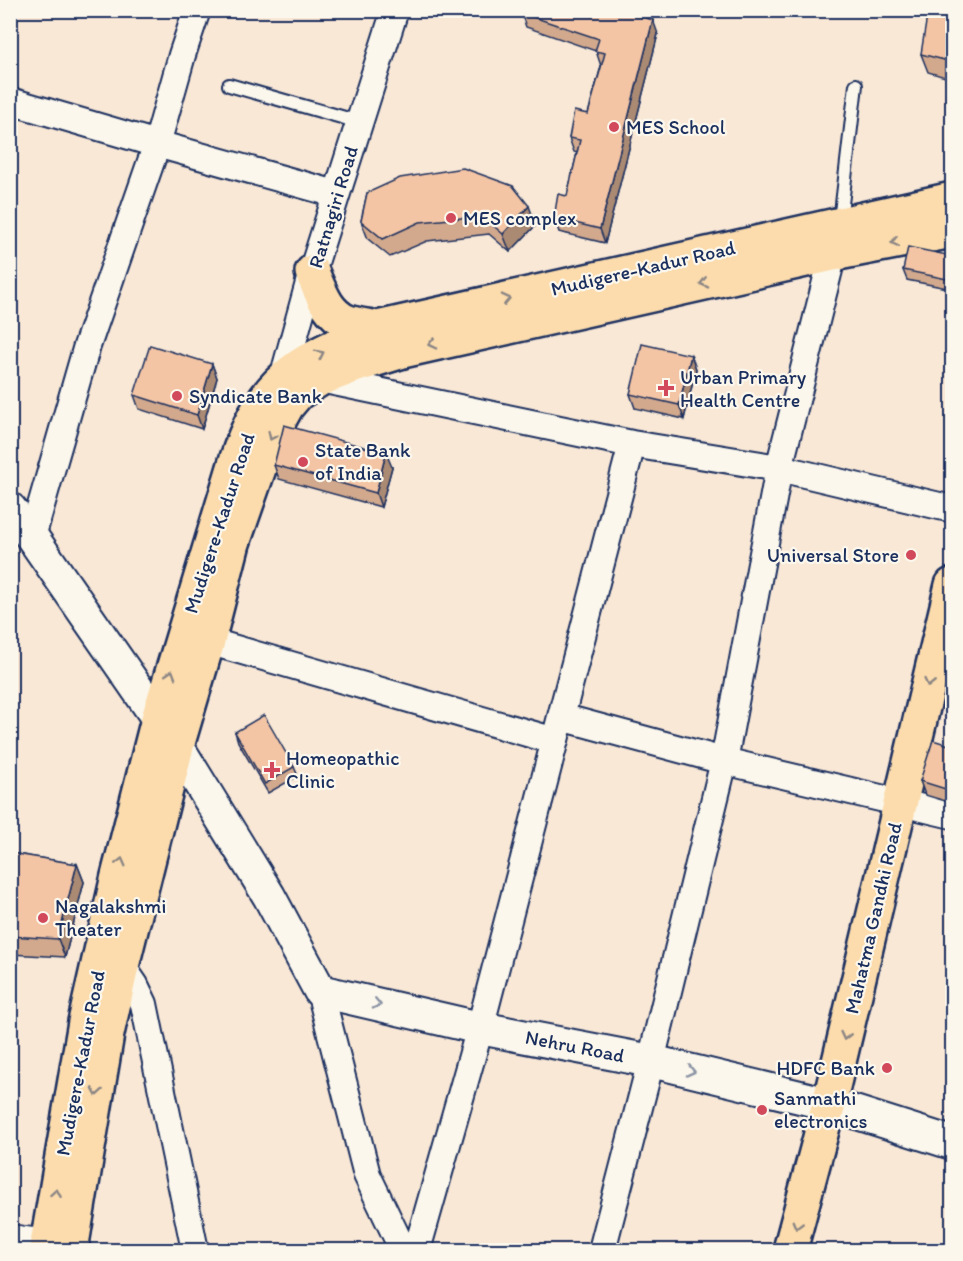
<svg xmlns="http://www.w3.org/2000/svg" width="963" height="1261" font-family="Itim,sans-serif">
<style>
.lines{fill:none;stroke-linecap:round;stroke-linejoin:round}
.service-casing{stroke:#1b2f5e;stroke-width:16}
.minor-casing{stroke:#1b2f5e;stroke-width:30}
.tertiary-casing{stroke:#1b2f5e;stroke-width:36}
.primary-casing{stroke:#1b2f5e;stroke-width:38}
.trunk-casing{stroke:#1b2f5e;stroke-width:38}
.service{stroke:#fbf7ec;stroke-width:12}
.minor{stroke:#fbf7ec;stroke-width:26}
.tertiary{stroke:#fbf7ec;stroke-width:32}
.primary{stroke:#fcdcac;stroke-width:33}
.trunk{stroke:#fcdcac;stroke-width:33}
.wall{fill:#d2a98d;stroke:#1b2f5e;stroke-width:1.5}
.shaded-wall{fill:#ab8a73;stroke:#1b2f5e;stroke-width:1.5}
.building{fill:#f4c5a4;stroke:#1b2f5e;stroke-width:1.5}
.oneway{stroke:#8c8685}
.oneway2{stroke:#8b93a5}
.poi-dot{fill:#d1495b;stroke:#fbf7ec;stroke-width:2}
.labels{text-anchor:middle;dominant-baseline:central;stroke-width:4.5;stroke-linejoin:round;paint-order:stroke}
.poi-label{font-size:20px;fill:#1b2f5e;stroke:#fbf7ec;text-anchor:start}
.street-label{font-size:20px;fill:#1b2f5e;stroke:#fbf7ec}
</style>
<rect width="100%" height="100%" fill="#f9e8d6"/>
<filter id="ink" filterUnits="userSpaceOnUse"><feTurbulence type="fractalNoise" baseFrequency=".0167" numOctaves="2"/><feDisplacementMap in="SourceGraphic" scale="12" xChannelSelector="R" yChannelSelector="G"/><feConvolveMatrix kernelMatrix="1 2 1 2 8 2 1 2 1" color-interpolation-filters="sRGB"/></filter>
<g filter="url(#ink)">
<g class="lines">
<defs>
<path id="service" d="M229,85l130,37
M840,221l16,-136"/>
<path id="minor" d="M10,101l147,43 179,50
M320,379l312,65 147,24 173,41
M284,385l-1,-7 29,-106 83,-262
M32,537l54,-188 71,-205 25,-89 15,-45
M208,641l347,100
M561,717l163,44 228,54
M122,966l13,19 9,19 51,246
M320,991l47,184 36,75
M10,1238l37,5
M417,1250l63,-222 152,-584
M602,1250l49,-189 73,-300 55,-293 54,-214"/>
<path id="tertiary" d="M10,509l22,28 145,209 92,150 51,95 160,37 171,33 178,43 123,39"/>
<path id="primary" d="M790,1250l39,-146 123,-519"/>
<path id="trunk" d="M312,272c8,19 15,42 36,50 9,3 20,4 29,6
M46,1250l39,-228 33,-146 40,-157 78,-258c10,-30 23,-61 48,-83 26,-24 61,-36 93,-50l575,-129
M71,1250l36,-216 15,-68 55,-220 31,-105 25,-98 37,-106 17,-31 11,-13 22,-14 34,-13 49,-15 430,-97 119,-23"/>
</defs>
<use href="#service" class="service-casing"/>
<use href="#minor" class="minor-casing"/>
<use href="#tertiary" class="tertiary-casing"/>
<use href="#primary" class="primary-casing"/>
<use href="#trunk" class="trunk-casing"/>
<use href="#service" class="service"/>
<use href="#minor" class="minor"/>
<use href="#tertiary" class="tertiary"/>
<use href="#primary" class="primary"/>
<use href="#trunk" class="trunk"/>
</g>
<path class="wall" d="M952,10v69l-24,-7 -7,-18z
M521,13l123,4 14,17 -53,209 -46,-11 -5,-14 13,-22 10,-43 -3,-1 -5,-14 19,-24 13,-48 -5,-15 -70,-24z
M367,193l169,32 -26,27 -21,-18 -62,7 -37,16 -22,-18 -7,-18z
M952,256v33l-45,-9 -4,-10z
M691,355l5,14 -12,50 -49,-11 -5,-14z
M212,364l5,14 -15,51 -63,-20 -5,-14z
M274,465l118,2 -11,40 -102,-28z
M235,732l59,35 4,9 -30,17 -30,-51z
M952,746v57l-27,-8 -5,-14z
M10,853l67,11 7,18 -19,75 -55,-3z"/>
<path class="shaded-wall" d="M637,10h9l-5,19 -5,-14z
M653,20l5,14 -53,209 -5,-14z
M529,206l7,19 -26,27 -7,-18z
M691,355l5,14 -12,50 -5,-14z
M212,364l5,14 -15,51 -5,-14z
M386,453l6,14 -11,40 -5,-14z
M77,864l7,18 -19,75 -7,-18z"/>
<path class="building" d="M522,10h115l-1,5 17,5 -53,209 -46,-11 4,-24 9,2 13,-56 -11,-2 5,-27 14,3 17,-61 -10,-2 4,-12 -78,-26z
M928,10h24v52l-31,-8z
M463,168l50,18 16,20 -26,28 -21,-18 -62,6 -37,17 -22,-18 6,-28 33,-15z
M908,247l44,9v24l-49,-10z
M642,344l49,11 -12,50 -49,-11z
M150,345l62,19 -15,51 -63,-20z
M284,425l102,28 -10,40 -102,-28z
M264,715l30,52 -29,17 -30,-52z
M933,740l19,6v45l-32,-10z
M10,853l67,11 -19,75 -48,-3z"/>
<defs><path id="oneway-chevron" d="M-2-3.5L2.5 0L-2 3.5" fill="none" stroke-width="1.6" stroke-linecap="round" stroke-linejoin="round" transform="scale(1.5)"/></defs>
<g class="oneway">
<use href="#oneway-chevron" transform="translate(895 242) rotate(169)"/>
<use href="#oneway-chevron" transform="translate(704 283) rotate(167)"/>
<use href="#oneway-chevron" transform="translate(506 299) rotate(-13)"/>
<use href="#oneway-chevron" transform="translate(432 344) rotate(167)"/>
<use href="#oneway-chevron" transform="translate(320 354) rotate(-26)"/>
<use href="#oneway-chevron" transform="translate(272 436) rotate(115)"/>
<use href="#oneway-chevron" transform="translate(171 674) rotate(-73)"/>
<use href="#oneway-chevron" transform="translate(929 683) rotate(103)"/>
<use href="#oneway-chevron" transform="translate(121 862) rotate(-76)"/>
<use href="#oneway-chevron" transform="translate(845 1036) rotate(103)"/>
<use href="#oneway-chevron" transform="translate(97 1092) rotate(99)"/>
<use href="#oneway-chevron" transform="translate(56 1193) rotate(-80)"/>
<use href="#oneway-chevron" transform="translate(797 1225) rotate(105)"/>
</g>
<g class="oneway2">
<use href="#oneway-chevron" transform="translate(377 1004) rotate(13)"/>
<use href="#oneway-chevron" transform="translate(691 1071) rotate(13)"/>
</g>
</g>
<g class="poi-dot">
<circle cx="614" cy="127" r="6"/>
<circle cx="451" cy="218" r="6"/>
<path d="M663 379h6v6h6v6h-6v6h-6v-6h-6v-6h6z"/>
<circle cx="177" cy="396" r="6"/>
<circle cx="303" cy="462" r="6"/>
<circle cx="911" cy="555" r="6"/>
<path d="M269 761h6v6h6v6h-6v6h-6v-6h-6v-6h6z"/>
<circle cx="43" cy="918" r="6"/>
<circle cx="887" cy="1068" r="6"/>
<circle cx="762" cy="1110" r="6"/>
</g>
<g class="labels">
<g class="poi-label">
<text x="626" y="127">MES School</text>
<text x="463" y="218">MES complex</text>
<text x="680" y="377">Urban Primary<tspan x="680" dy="23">Health Centre</tspan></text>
<text x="189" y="396">Syndicate Bank</text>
<text x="315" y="450">State Bank<tspan x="315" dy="23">of India</tspan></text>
<text x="899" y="555" text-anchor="end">Universal Store</text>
<text x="286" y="758">Homeopathic<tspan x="286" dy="23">Clinic</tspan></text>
<text x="55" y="906">Nagalakshmi<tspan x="55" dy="23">Theater</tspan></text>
<text x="875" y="1068" text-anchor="end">HDFC Bank</text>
<text x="774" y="1098">Sanmathi<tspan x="774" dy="23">electronics</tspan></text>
</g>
<g class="street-label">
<text transform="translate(333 207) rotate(-73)">Ratnagiri Road</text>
<text transform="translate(643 268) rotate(-13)">Mudigere-Kadur Road</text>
<text transform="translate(219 523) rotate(-72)">Mudigere-Kadur Road</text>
<text transform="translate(873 918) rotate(-77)">Mahatma Gandhi Road</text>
<text transform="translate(575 1046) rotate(11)">Nehru Road</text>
<text transform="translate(80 1063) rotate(-79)">Mudigere-Kadur Road</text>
</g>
</g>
<rect width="963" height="1261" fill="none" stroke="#fbf7ec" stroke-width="36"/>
<rect x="18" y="18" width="927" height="1225" fill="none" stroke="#1b2f5e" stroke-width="2" filter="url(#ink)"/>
</svg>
